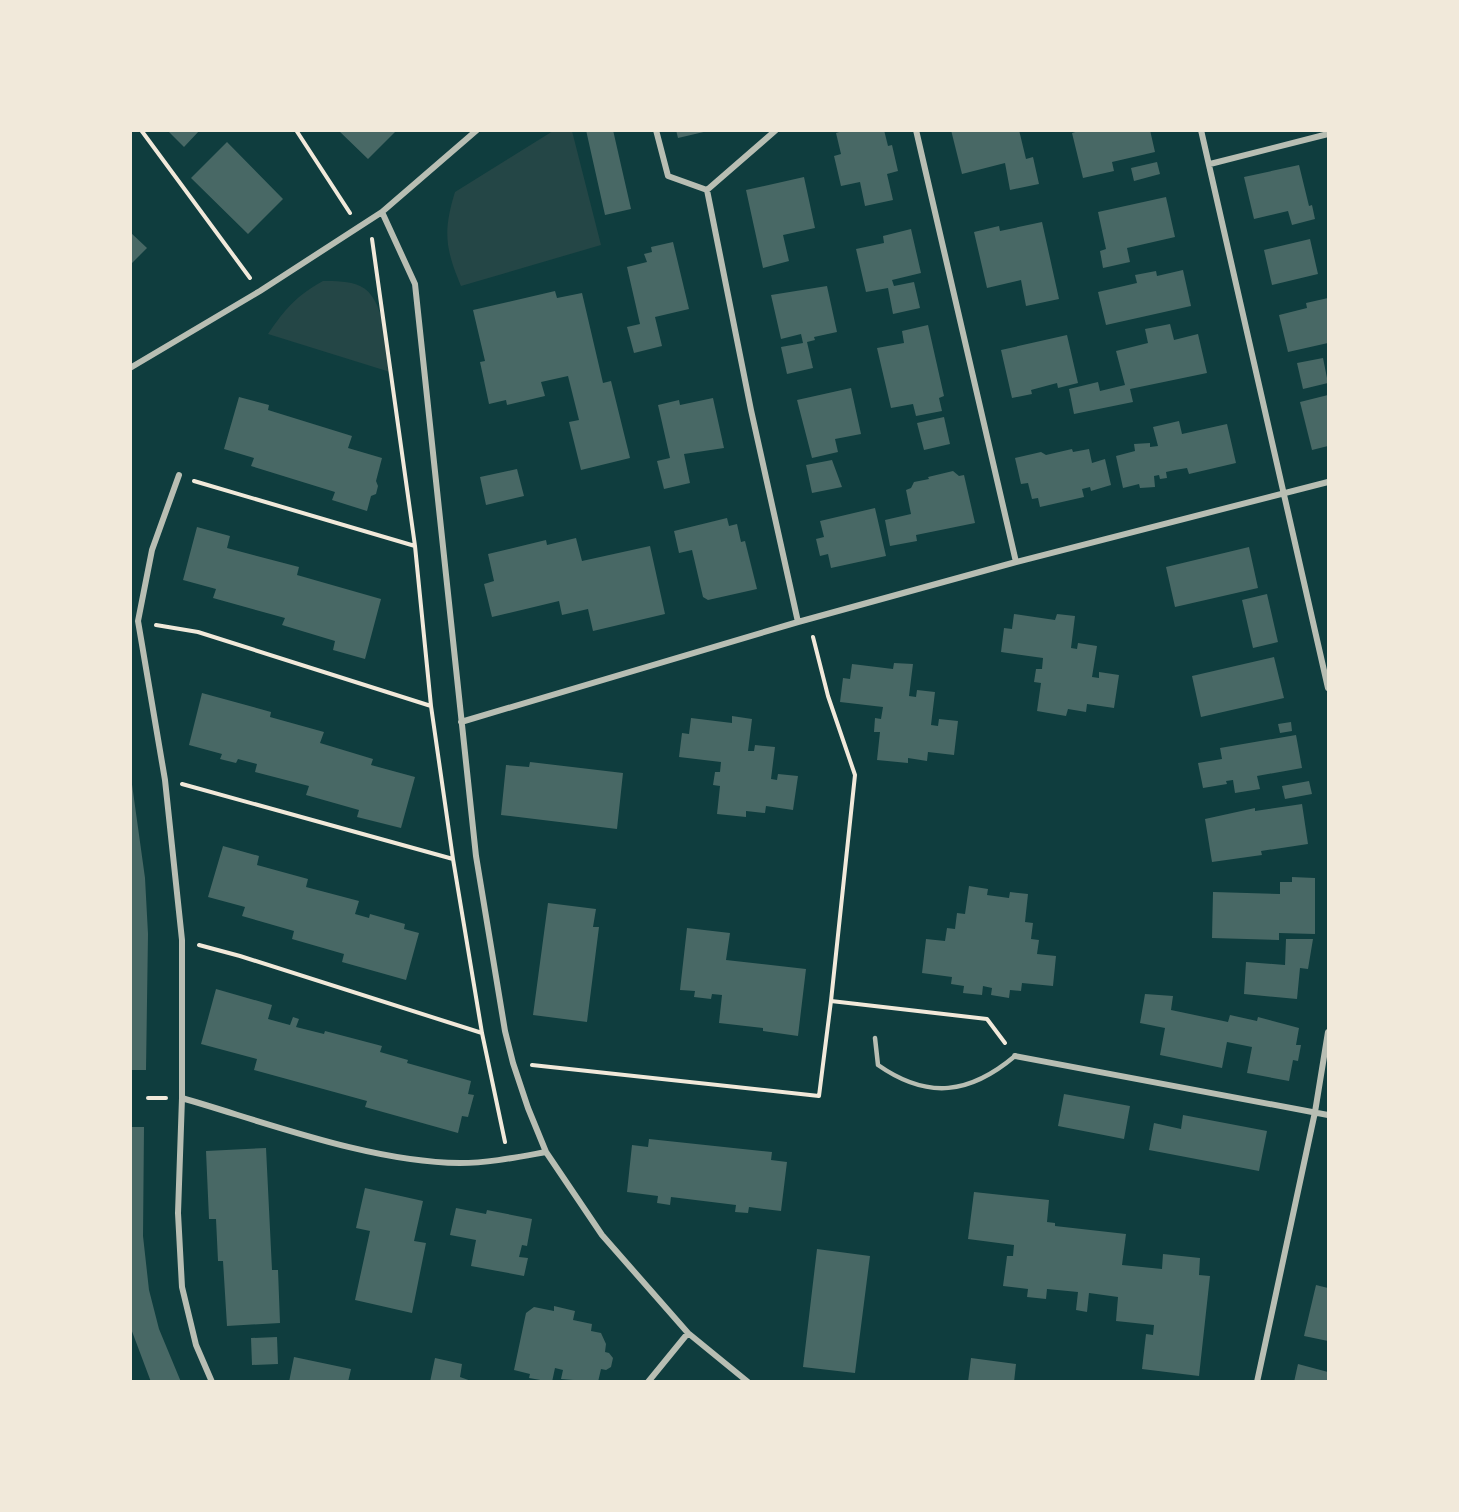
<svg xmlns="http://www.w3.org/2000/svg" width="1459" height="1512" font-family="'Noto Sans',sans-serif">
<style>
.green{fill:#244646}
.building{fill:#486865}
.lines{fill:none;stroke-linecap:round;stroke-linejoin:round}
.path{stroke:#f1e9da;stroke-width:4}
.service{stroke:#b8beb3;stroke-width:4.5}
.minor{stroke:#b8beb3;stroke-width:6}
</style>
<rect width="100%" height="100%" fill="#0f3d3e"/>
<path class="green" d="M553,131h19l29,114 -140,41c-16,-38 -18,-55 -6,-94z
M323,281c13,0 26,0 37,5 25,11 27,62 30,86l-122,-38c18,-26 28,-38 55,-53z"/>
<path class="building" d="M167,130h33l-16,17z
M338,130h59l-29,29z
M586,130h27l18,79 -26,6z
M676,130h32v1l-30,7z
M846,130h38l4,16 4,-1 6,26 -11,3 6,26 -28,6 -5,-24 -19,4 -7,-30 7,-2 -5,-21z
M951,130h68l7,29 7,-2 6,27 -29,6 -5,-27 -43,11z
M1082,130h68l5,22 -43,10 2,9 -31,7 -11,-45z
M227,142l56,57 -35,35 -57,-56z
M1157,162l3,12 -26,7 -3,-13z
M1299,165l10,41 3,-1 3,14 -23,6 -4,-14 -34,8 -10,-42z
M804,177l11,51 -32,7 6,26 -26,7 -17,-78z
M1166,197l9,40 -48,11 3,14 -27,6 -3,-17 6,-2 -8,-37z
M1042,222l17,77 -33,7 -5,-26 -34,8 -13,-56 25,-6 1,5z
M911,229l10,44 -29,7 2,6 20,-4 6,26 -27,6 -5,-26 -22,4 -10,-43 28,-6 -1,-7z
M130,232l17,16 -17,17z
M1310,239l8,35 -46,11 -8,-35z
M673,242l16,67 -34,8 7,29 -28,7 -7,-26 13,-3 -13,-57 20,-5 -3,-8 8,-2 -1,-5z
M1183,270l8,36 -85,19 -8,-33 39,-9 -2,-8 21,-4 1,5z
M827,286l10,46 -23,5 1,3 -8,2 6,26 -26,6 -6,-27 22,-4 -2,-9 -20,5 -10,-44z
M555,291l2,7 25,-5 21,90 8,-2 19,77 -49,12 -12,-48 10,-2 -11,-44 -27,6 4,14 -38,9 -1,-5 -17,4 -9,-42 5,-1 -12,-51z
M1328,298v45l-40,9 -9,-37 28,-7 -1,-5z
M1170,324l4,16 24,-6 9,39 -77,16 3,13 -59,12 -5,-25 29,-7 2,9 25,-6 -9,-34 32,-8 -3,-14z
M928,325l16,71 -5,2 3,13 -26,5 -3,-12 -22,4 -14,-60 27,-5 -2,-12z
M1067,335l11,48 -20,5 -1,-5 -26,7 1,4 -20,4 -11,-48z
M1323,358l5,25 -25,6 -6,-26z
M851,388l10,46 -26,5 3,13 -26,6 -15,-58z
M1328,395v51l-16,4 -12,-48z
M239,397l30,8 -1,5 84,26 -4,12 34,10 -6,23 2,5 -2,8 -5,2 -4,15 -35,-11 3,-8 -84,-26 3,-8 -30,-9z
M713,398l11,50 -40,6 6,29 -26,6 -7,-28 13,-3 -12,-53 21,-5 1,5z
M944,417l6,27 -26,6 -7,-27z
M1179,421l3,13 45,-10 9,39 -47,11 -2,-6 -12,2 -9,2 1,6 -7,1 -1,-4 -5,1 1,11 -15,1 -1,-4 -16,4 -7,-32 19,-5 -1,-7 16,-1v4l8,-1 -5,-19z
M1072,449l1,3 16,-3 3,14 13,-4 6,26 -20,6 -1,-4 -8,2 2,8 -44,10 -2,-9 -6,1 -4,-16 -7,1 -6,-26 26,-6 5,3z
M832,460l10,27 -30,6 -6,-28z
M517,469l7,27 -38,9 -6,-28z
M953,471l6,5 5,-1 11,48 -59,12 1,6 -27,5 -5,-26 26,-6 -5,-24 5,-2 3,-6 15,-3 -1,-2z
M875,508l11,48 -55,12 -3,-14 -8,2 -4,-17 8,-2 -4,-16z
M727,518l2,8 8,-2 4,18 4,-1 12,48 -49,11 -5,-3 -11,-47 -13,3 -5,-22z
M197,527l33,9 -3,12 72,19 -2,8 84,24 -16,60 -32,-9 2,-9 -53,-16 3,-7 -72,-20 3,-9 -33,-9z
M576,538l6,23 68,-15 15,68 -72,17 -5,-22 -26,6 -3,-14 -67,16 -8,-33 10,-3 -6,-27 58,-14 1,5z
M1249,547l9,41 -83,19 -9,-40z
M1267,594l11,48 -25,6 -11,-48z
M1014,614l41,6 2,-6 18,2 -4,32 6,1 1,-6 19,3 -5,31 7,1v-6l20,3 -5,33 -27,-4 -1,8 -18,-3 -2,7 -29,-5 4,-28 -7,-1 2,-13h6l1,-11 -42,-6 3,-24 8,1z
M1274,657l10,41 -83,19 -9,-41z
M894,663l19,1 -4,32 7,1 1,-7 18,2 -4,33 7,1 1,-7 19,2 -4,34 -26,-3 -1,9 -19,-3v5l-31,-3 3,-28h-6l1,-14 6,1 2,-12 -43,-5 3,-24 7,1 2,-15 41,5z
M202,693l69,19 -1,5 54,15 -4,11 53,16 -2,6 44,12 -14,51 -44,-11 2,-7 -53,-15 3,-9 -54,-14 2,-8 -19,-5 -2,4 -16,-4 2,-5 -33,-9z
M732,716l20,3 -4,32h6l1,-6 20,2 -4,32 6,1 1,-6 20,2 -5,34 -27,-4 -1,7 -19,-2v6l-29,-3 3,-28 -7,-1 2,-13h5l1,-10 -42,-5 3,-24 7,1 2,-16 41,5z
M1291,722l1,9 -12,2 -2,-9z
M1296,735l6,33 -45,8 3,13 -25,4 -2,-13 -7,1 1,3 -24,4 -5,-25 24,-4 -2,-11z
M530,762l93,11 -6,56 -116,-14 5,-50 23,2z
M130,770l15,108 3,56 -2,136h-16z
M1309,781l3,13 -27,5 -3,-13z
M1302,804l6,40 -47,7 1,4 -50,7 -7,-43 50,-11v3z
M223,846l36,10 -2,9 51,14 -2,8 53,14 -4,13 14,4 1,-4 35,10 -1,5 15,4 -13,47 -64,-18 2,-8 -52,-15 2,-8 -52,-15 3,-9 -37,-10z
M1292,877l23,1v56l-36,-1v7l-67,-2 1,-46 67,2v-12h12z
M969,886l19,3 -1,6 22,3 1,-6 18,2 -3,28 8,1 -2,16 8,1 -2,14 19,2 -3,30 -31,-3 -1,8 -11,-1 -1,8 -18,-3 1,-7 -9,-2 -1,9 -19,-2 1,-7 -13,-2 1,-7 -30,-4 4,-34 19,2 2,-13 8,1 2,-16 8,1z
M548,903l48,6 -3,18h6l-12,95 -54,-7z
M687,928l43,5 -4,27 80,9 -8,67 -35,-5v-3l-44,-5 3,-28 -10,-1 -1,5 -17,-2 1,-6 -15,-1z
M1286,939h27l-5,30 -8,-1 -3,31 -53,-5 2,-32 39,3z
M216,989l56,16 -4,14 22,6 3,-8 6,2 -3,8 28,7 1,-3 57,15 -2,6 28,8 -1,3 64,18 -3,13 6,1 -6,22 -6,-1 -4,17 -93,-26 2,-6 -113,-31 3,-11 -56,-15z
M1145,994l28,2 -2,14 57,12 2,-7 27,6 1,-4 41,11 -3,17h5l-3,16 -5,-1 -4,21 -42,-8 5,-26 -25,-5 -5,26 -62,-13 5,-27 -25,-5z
M1064,1094l66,12 -6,33 -66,-13z
M1183,1115l84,16 -8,40 -110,-21 5,-27 27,6z
M130,1127h14l-1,109 6,54 10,39 22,53h-30l-21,-56z
M649,1139l123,13 -1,8 16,2 -6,49 -32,-4 -1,6 -13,-1 1,-7 -65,-8 -1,8 -13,-2 1,-7 -31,-4 5,-47 16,2z
M266,1148l6,122h6l2,53 -53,3 -4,-65h-5l-2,-42h-7l-3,-68z
M365,1188l58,13 -9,40 12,2 -14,70 -57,-13 15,-69 -14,-3z
M974,1192l75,8 -2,22 8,1v3l71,8 -4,31 40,4 1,-15 37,4 -1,17 11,1 -11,100 -57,-7 4,-35 7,1 1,-10 -38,-4 2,-24 -29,-4 -2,19 -11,-2 2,-18 -31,-3 -1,10 -19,-2 1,-8 -25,-3 4,-30h6l1,-11 -46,-6z
M456,1208l30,6 1,-4 45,9 -5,27 -5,-1 -3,12 9,1 -4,18 -53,-10 5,-26 -26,-5z
M817,1249l53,7 -15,117 -52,-6z
M1316,1285l12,3v53l-24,-5z
M554,1306l21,5 -2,9 19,4 -1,7 10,2 5,11 -1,8 4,1 4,5 -2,9 -5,3 -5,-1 -3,13 -37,-3 2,-9 -8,-2 -3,14 -23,-4 1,-4 -16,-4 12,-57 8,-6 20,4z
M277,1337l1,27 -26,1 -1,-27z
M294,1357l57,12 -3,13h-59z
M435,1358l27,6 -2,13 14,5h-44z
M971,1358l45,6 -2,18h-46z
M1298,1364l30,8v10h-34z"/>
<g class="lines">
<path class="path" d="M141,130l109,148
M296,130l54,83
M372,239l43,307 16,160 22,153 29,174 23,109
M194,481l221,65
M156,625l42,7 233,74
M813,637l15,59 27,79 -24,226
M182,784l271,75
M199,945l41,11 242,77
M532,1065l287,31 12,-95 156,18 18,24
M148,1098h18"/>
<path class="service" d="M875,1038l3,27c50,35 92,29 137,-9"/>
<path class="minor" d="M656,130l12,46 39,14
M776,130l-69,60 44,220 47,212
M916,130l100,432
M1201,130l127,558
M1210,164l118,-30
M382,212l33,72 61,572 29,175 8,32 15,45 18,44 56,83 86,98 60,49
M130,368l130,-77 122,-79 95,-82
M179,475l-27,75 -14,71 27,159 17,160v158l-4,115 4,74 14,58 16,37
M461,722l337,-100 218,-60 312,-80
M1015,1056l313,59
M182,1098c86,25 189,64 278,65 29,0 58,-6 86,-11
M648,1382l40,-49
M1257,1382l58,-270 13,-80"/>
</g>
<rect width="1459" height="1512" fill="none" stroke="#f1e9da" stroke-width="264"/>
</svg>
